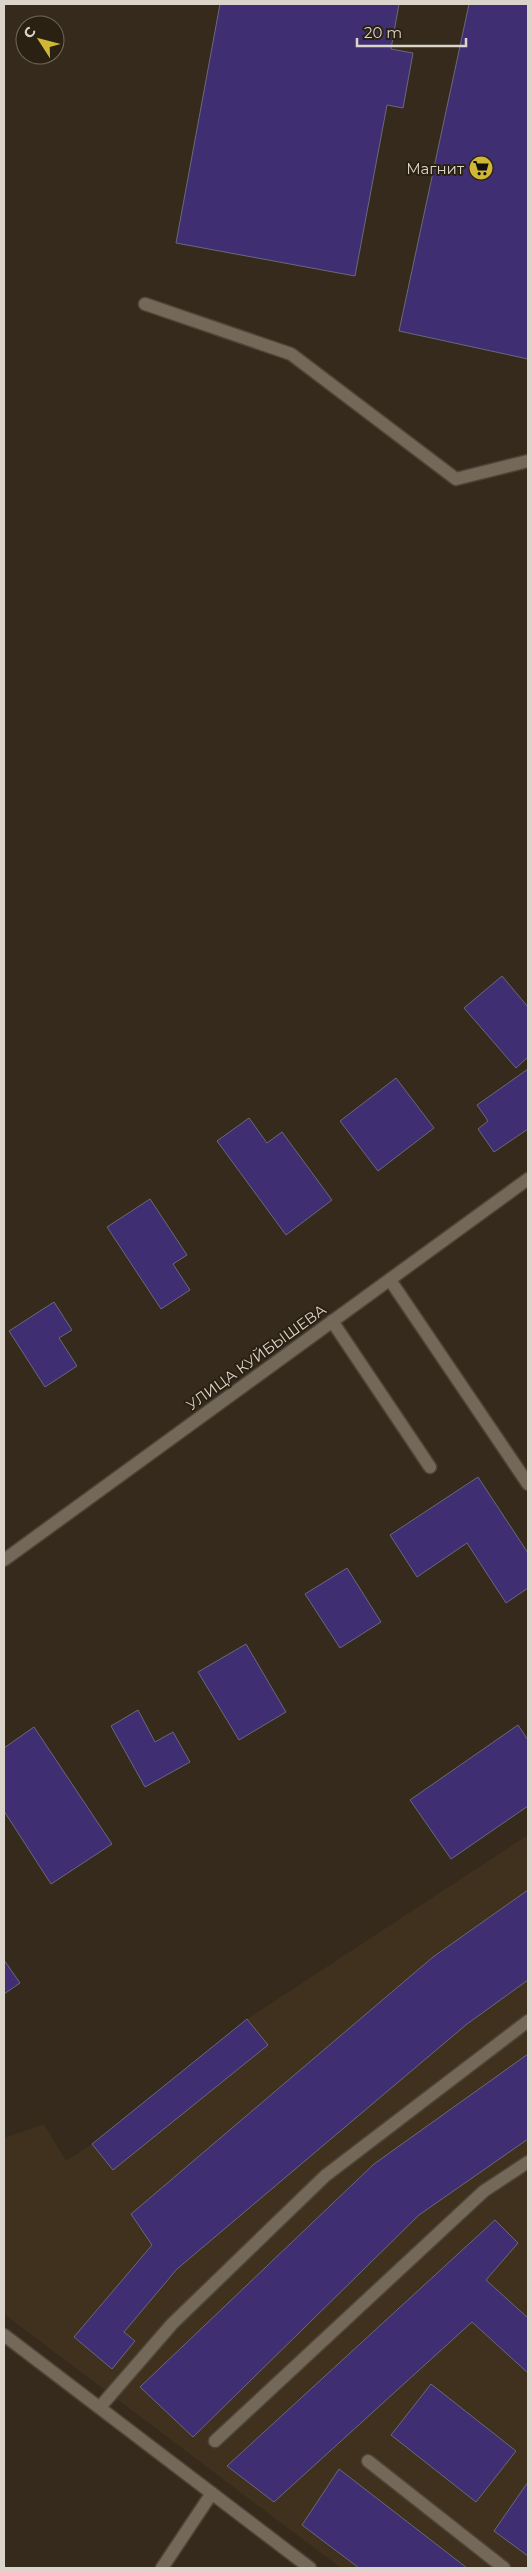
<svg xmlns="http://www.w3.org/2000/svg" width="532" height="2572" font-family="Montserrat,sans-serif">
<style>
.built{fill:#3f311d}
.building{fill:#3f2f72;stroke:#6a687a}
.lines{fill:none;stroke-linecap:round;stroke-linejoin:round}
.minor-casing{stroke:#4e4539;stroke-width:15}
.minor{stroke:#746858;stroke-width:12}
.labels{text-anchor:middle;dominant-baseline:central;stroke-width:4;stroke-linejoin:round;paint-order:stroke}
.poi-label{font-size:15px;fill:#dbd4cb;stroke:#2b2113;text-anchor:end}
.street-label{font-size:15px;fill:#dbd4cb;stroke:#2b2113}
</style>
<rect width="100%" height="100%" fill="#352a1c"/>
<path class="built" d="M528,1835v733h-187l-337,-254v-176l40,-14 22,37 26,-17 155,-125z"/>
<path class="building" d="M220,4h179l-8,45 22,4 -10,55 -16,-3 -32,171 -179,-33z
M469,4h59v355l-129,-28z
M502,976l26,31v50l-12,11 -52,-60z
M528,1069v60l-34,23 -16,-23 10,-8 -11,-16z
M396,1078l38,50 -56,43 -38,-50z
M249,1118l18,25 15,-11 50,68 -46,35 -69,-94z
M150,1199l37,56 -14,9 17,26 -29,19 -54,-82z
M54,1302l18,28 -13,8 18,28 -32,21 -36,-56z
M478,1477l50,76v35l-22,15 -39,-60 -50,34 -27,-42z
M347,1568l34,54 -41,26 -35,-54z
M246,1644l40,68 -47,28 -41,-68z
M138,1710l17,32 18,-10 17,30 -45,25 -34,-61z
M518,1725l10,15v66l-77,53 -41,-59z
M34,1727l78,117 -61,40 -47,-73v-63z
M528,1890v90l-61,44 -290,245 -53,63 11,9 -23,28 -38,-32 78,-92 -21,-31 302,-257z
M4,1960l16,23 -16,11z
M247,2019l21,26 -155,125 -21,-26z
M528,2054v85l-109,76 -226,222 -53,-50 234,-223z
M495,2220l23,23 -32,37 42,38v55l-56,-51 -198,180 -47,-36z
M431,2384l85,67 -40,51 -85,-67z
M339,2469l128,99h-108l-57,-43z
M528,2482v74l-34,-25z"/>
<g class="lines">
<defs>
<path id="minor" d="M145,304l146,50 165,125 72,-18
M390,1280l138,204
M332,1321l98,146
M4,1560l524,-381
M4,2335l306,233
M100,2407l72,-83 153,-148 203,-155
M215,2441l269,-250 44,-29
M368,2461l136,107
M162,2568l50,-75"/>
</defs>
<use href="#minor" class="minor-casing"/>
<use href="#minor" class="minor"/>
</g>
<defs>
<symbol id="supermarket-disc" viewBox="-11 -11 22 22"><circle r="9.5" fill="#d1b736" stroke="#2b2113"/><path d="M-6-5.5h2.5l.6 2H6L4.5 2H-2.5L-4.4-4H-6ZM-1.5 3.2a1.3 1.3 0 1 0 .1 0ZM3 3.2a1.3 1.3 0 1 0 .1 0Z" fill="#111"/></symbol>
</defs>
<g fill-rule="evenodd">
<use href="#supermarket-disc" x="467" y="154" width="28" height="28"/>
</g>
<g class="labels">
<g class="poi-label">
<text x="464" y="168">Магнит</text>
</g>
<g class="street-label">
<text transform="translate(256 1357) rotate(-36)">УЛИЦА КУЙБЫШЕВА</text>
</g>
</g>
<rect width="532" height="2572" fill="none" stroke="#dbd4cb" stroke-width="10"/>
<g transform="translate(40 40) rotate(306)"><circle r="24" fill="#2b2113" stroke="#71695d"/>
<path d="M0-4L9 19L0 12L-9 19Z" fill="#d1b736"/>
<text y="-8" font-size="14" font-weight="bold" text-anchor="middle" fill="#dbd4cb">С</text>
</g>
<path d="M357 38v8h109v-8" fill="none" stroke="#dbd4cb" stroke-width="2.5"/>
<text x="364" y="38" font-size="15" fill="#dbd4cb" stroke="#2b2113" stroke-width="4" paint-order="stroke">20 m</text>
</svg>
